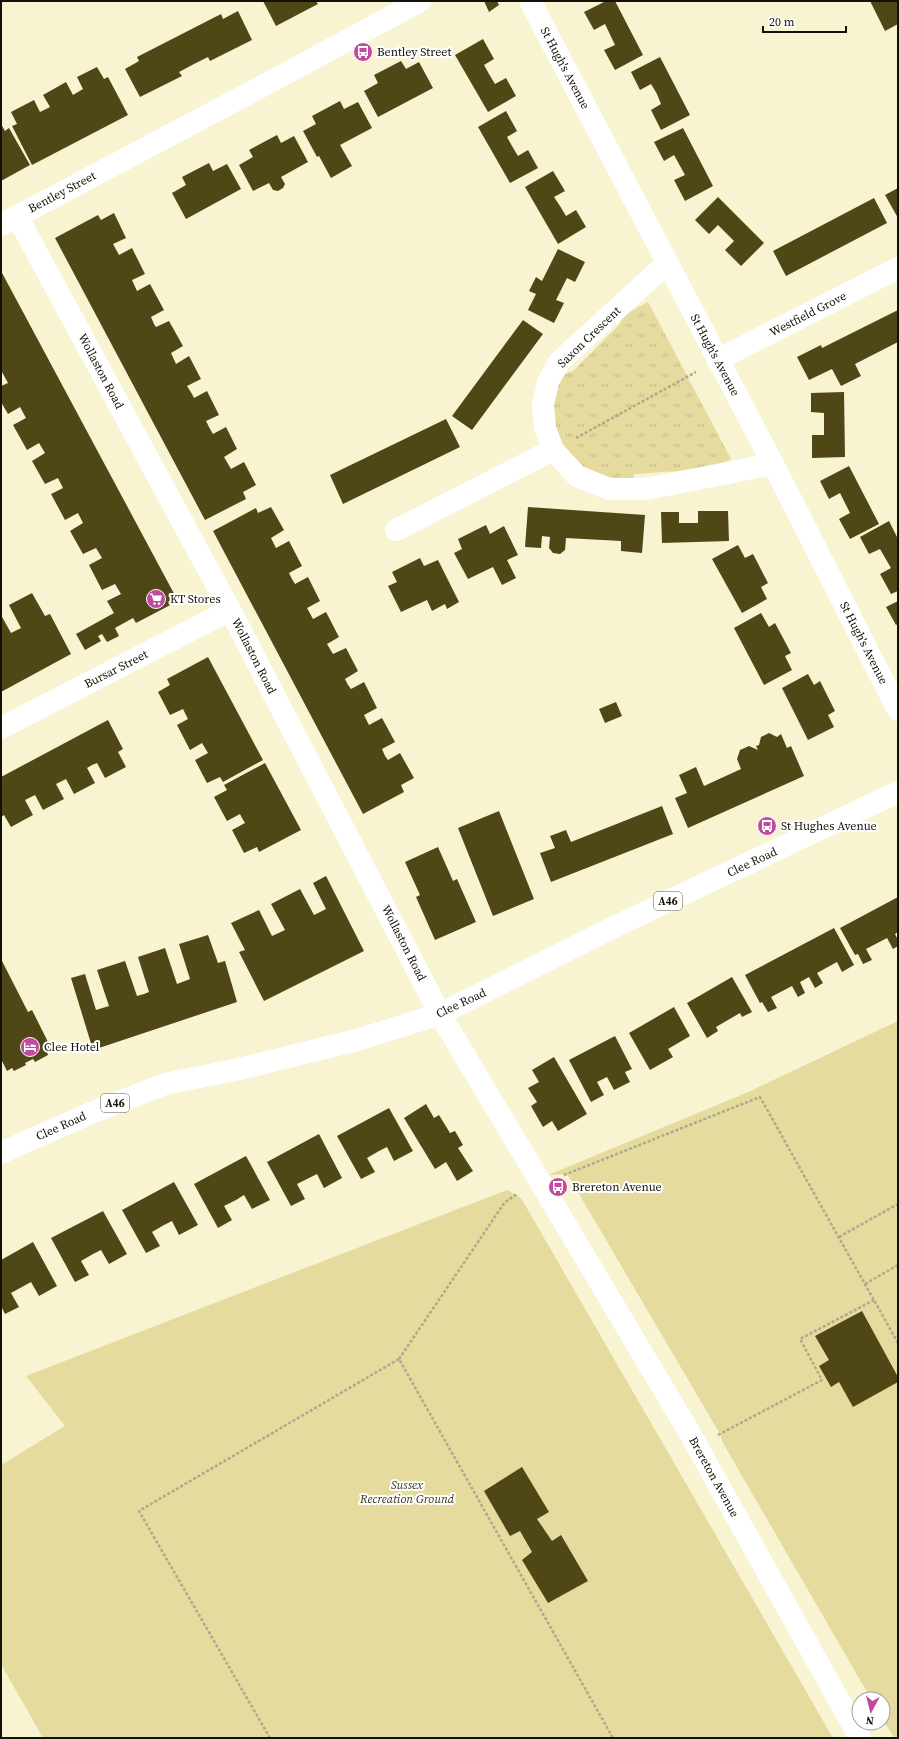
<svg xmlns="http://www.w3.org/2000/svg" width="899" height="1739" font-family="'Source Serif 4',serif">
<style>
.grass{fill:url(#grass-tufts)}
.green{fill:#e5db9e}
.building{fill:#4f4816}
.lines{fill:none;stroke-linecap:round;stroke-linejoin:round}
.path{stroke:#ada98e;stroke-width:2.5;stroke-dasharray:3 2;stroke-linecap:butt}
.minor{stroke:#fff;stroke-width:22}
.primary{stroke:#fff;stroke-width:22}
.labels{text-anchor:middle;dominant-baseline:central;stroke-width:4;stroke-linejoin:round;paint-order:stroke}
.shield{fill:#fff;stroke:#5a5851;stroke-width:1}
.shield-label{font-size:11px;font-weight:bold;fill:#131106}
.poi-label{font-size:12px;fill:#131106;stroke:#fff;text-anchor:start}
.street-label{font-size:12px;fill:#131106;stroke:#fff}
.park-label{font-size:12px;font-style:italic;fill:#373215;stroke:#fff}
</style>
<defs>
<pattern id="grass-tufts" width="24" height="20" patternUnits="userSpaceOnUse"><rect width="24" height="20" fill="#e5db9e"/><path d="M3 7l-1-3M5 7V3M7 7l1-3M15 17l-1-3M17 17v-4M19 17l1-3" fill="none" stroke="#c4bb87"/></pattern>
</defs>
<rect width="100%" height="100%" fill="#f8f3d1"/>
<path class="grass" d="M648,302l83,157c-15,12 -75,13 -97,15v9l-36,-3 -33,-28 -11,-31v-29l5,-16 14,-5 46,-46 5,-10z"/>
<path class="green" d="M898,1021v717h-4l-11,-19v-20h-12l-148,-256 -3,-9 -148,-252 -5,-8 -19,1 198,-82z
M507,1190l14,8 312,540h-790l-42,-74v-199l64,-39 -39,-50z"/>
<path class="building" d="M263,1h53l2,3 -42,22z
M484,1h13l2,4 -10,7z
M606,1h9l28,54 -28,15 -11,-20 11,-5 -10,-21 -11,6 -10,-18z
M870,1h28v23l-13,7z
M238,11l14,29 -42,21 -2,-4 -14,7 -15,8 3,4 -42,21 -15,-28 14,-8 -2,-4 84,-43 2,5z
M483,39l11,20 -10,6 5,9 6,10 11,-6 10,18 -28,16 -33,-57z
M660,57l30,58 -29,15 -10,-20 10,-6 -4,-10 -6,-10 -11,6 -9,-18z
M401,61l5,8 13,-7 14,26 -55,29 -14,-26 14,-8 -4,-8z
M97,67l7,12 4,-2 20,38 -96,50 -20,-39 5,-2 -6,-12 23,-12 6,12 10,-5 -7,-12 23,-13 7,13 10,-6 -6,-12z
M340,101l4,8 14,-7 14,26 -32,17 12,21 -21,12 -12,-22 -2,1 -14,-26 13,-7 -4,-8z
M506,111l11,20 -10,6 5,9 6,10 10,-6 10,18 -28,15 -32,-56z
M1,124l4,7 4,-3 21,37 -29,16z
M683,128l30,58 -28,15 -11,-21 11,-5 -11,-20 -10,6 -10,-19z
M277,135l4,8 13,-7 14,26 -27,15 4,7 -2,4 -5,3 -5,-1 -4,-7 -16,8 -14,-26 14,-8 -4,-7z
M209,163l4,8 14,-7 14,25 -55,30 -14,-26 14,-8 -4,-8z
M553,171l12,20 -11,6 6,9 6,10 10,-6 10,17 -28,17 -33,-57z
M898,188v30l-13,-23z
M718,197l46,46 -23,23 -16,-16 9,-9 -16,-16 -9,9 -14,-14z
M874,198l13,25 -101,53 -13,-25z
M114,213l12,25 -13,6 6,11 13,-7 13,26 -13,6 5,11 13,-7 14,26 -13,7 3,7 2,3 13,-6 14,25 -12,7 5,11 13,-8 12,23 -14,7 5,8 2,4 13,-7 12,24 -13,6 4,8 3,5 13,-7 11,22 -13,8 7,12 13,-7 12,23 -13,7 3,7 -41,21 -150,-282 43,-23 3,5z
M558,249l27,13 -10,20 -8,-4 -11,22 8,3 -10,20 -26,-13 8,-16 -7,-3 7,-14 6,4z
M1,271l177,330 -42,22 -3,-5 -18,10 4,8 -12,6 -5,-8 -4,2 3,5 -16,9 -9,-16 38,-21 -7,-12 14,-7 -6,-10 -13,6 -13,-25 13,-7 -6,-10 -13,6 -13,-23 13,-8 -5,-10 -13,7 -14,-26 12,-6 -5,-10 -13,6 -13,-23 13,-8 -6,-10 -12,7 -14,-25 13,-7 -6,-11 -12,7 -7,-12v-16l7,-3 -6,-11 -1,1z
M898,310v32l-43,22 6,12 -20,10 -9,-17 -23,11 -12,-23 24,-12 1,3z
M523,320l20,14 -71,96 -20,-14z
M844,392l1,65 -33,1v-23h12v-22l-13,-1v-19z
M446,419l14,28 -117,57 -13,-29z
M849,466l30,58 -29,15 -11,-20 11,-6 -10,-20 -11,6 -9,-18z
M271,507l13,23 -13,8 5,10 13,-7 13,25 -13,7 3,6 3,5 13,-7 12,24 -13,7 6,11 13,-7 13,25 -12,7 6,10 13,-6 12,23 -13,8 3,6 3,4 13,-7 13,26 -13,7 5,10 13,-7 13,24 -13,7 3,7 3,4 12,-7 14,25 -13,7 3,7 -41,22 -150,-283 43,-23 2,5z
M528,507l117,8 -3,38 -21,-2v-10l-55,-3 -1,12 -5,4 -7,-1 -4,-5 1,-11 -8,-1 -1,12 -16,-1z
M698,511h30l1,30 -67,2 -1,-31h18v11h19z
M889,521l9,18v52l-7,3 -11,-20 11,-6 -11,-19 -11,5 -9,-17z
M486,525l4,9 14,-8 14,29 -11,5 9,18 -14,7 -9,-18 -25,12 -14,-26 8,-4 -4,-10z
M738,545l7,13 8,-4 15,29 -7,4 6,12 -25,14 -30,-54z
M420,558l4,8 14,-6 21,42 -12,7 -2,-5 -13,7 -5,-11 -26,12 -13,-26 9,-4 -5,-10z
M32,593l13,23 5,-2 21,40 -70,38v-77l10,18 10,-5 -12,-23z
M898,601v23l-2,1 -10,-18z
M761,613l8,14 6,-4 16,30 -6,3 7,14 -28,15 -30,-57z
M208,657l55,103 -40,22 -3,-5 -13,6 -12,-23 13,-7 -6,-10 -12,7 -13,-25 11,-6 -5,-10 -13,6 -12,-23 12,-7 -3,-6z
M808,674l6,11 6,-4 15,30 -7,4 6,12 -26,13 -26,-52z
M616,702l6,14 -17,7 -6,-14z
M108,720l15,29 -5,3 8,15 -21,11 -8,-15 -5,2 -5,3 8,15 -21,11 -8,-15 -10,5 8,15 -21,11 -8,-15 -10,5 8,15 -22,12 -7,-12 -3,2v-40z
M769,733l8,4 4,-3 6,14 4,-2 13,30 -116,52 -13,-30 12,-5 -8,-18 17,-8 8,19 37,-17 -4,-10 3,-9 9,-4 9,4 -2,-4 3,-1 2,-8z
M265,763l36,67 -42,22 -2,-5 -13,6 -12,-23 13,-7 -3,-5 -2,-4 -13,7 -13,-24 13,-7 -3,-5z
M662,806l11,28 -122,48 -11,-29 15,-5 -5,-12 16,-6 5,12z
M499,811l35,88 -41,17 -35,-88z
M438,847l15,34 4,-2 19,43 -41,18 -19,-43 4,-2 -15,-33z
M326,876l38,75 -100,50 -25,-49 6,-2 -14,-27 28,-13 13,26 13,-6 -14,-26 29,-15 14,26 12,-6 -13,-26z
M898,897v35l-3,2 3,6v6l-5,3 -6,-11 -21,11 6,11 -9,4 -5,-10 -3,1 -15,-27z
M834,928l20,37 -12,7 -5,-10 -20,11 6,10 -8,5 -6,-11 -9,5 5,11 -7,4 -6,-11 -21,11 6,11 -9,4 -6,-10 -2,1 -15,-28z
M208,935l10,28 7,-2 12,41 -144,48 -22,-72 14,-4 11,36 13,-4 -12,-36 28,-9 12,35 7,-2 5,-2 -11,-35 27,-9 12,36 13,-5 -11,-35z
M1,959l27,53 4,-2 20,40 -5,2 1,3 -13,7 -2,-3 -8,4 1,2 -12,6 -2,-3 -5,3 -6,-12z
M732,977l20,35 -10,5 -2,-4 -24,14 2,4 -11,7 -20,-35z
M674,1007l16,29 -22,13 5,8 -23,13 -21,-37z
M615,1036l17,33 -7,3 5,10 -16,8 -7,-13 -10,5 7,13 -13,7 -22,-42z
M554,1057l33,57 -29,17 -6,-10 -9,6 -12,-21 6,-4 -9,-14 11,-6 -7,-12z
M426,1104l8,14 5,-3 11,18 5,-2 8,14 -5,3 15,23 -16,10 -11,-19 -11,7 -31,-51z
M389,1108l24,43 -19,10 -7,-14 -8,4 -12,7 8,14 -14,7 -24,-43z
M319,1134l23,44 -18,10 -7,-14 -20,10 8,15 -14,7 -24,-44z
M246,1156l24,44 -18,9 -8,-14 -8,5 -12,6 8,14 -14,8 -24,-44z
M174,1182l24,43 -19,10 -7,-14 -8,4 -12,7 8,14 -14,7 -24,-43z
M103,1211l24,43 -18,10 -8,-14 -8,4 -12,7 8,14 -14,7 -24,-44z
M33,1242l24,44 -18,10 -8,-14 -20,11 8,14 -14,7 -4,-8v-46z
M862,1311l36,66v5l-45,25 -14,-25 -8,5 -12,-21 10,-6 -14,-24z
M522,1467l27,45 -12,7 15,22 9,-6 27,46 -40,22 -26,-43 10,-8 -12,-21 -10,5 -26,-45z"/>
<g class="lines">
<path class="path" d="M576,438l120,-66
M564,1175l196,-78 138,246
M839,1237l59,-33
M865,1284l33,-19
M399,1359l106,-157 12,-8
M718,1435l104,-55 -22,-41 74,-39
M270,1738l-131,-227 260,-152 214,379"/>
<path class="minor" d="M530,1l243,463 125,246
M17,216l213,394 210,404 248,416 172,308
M1,225l284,-151 135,-73
M667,263l-108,99 -11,20 -5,23 2,23 8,22 24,26 32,13h37l127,-25
M717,360l181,-92
M396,530l157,-80
M1,728l229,-118"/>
<path class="primary" d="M1,1153l85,-38 79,-31 70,-14 122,-30 83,-26 174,-87 284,-135"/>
</g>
<defs>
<symbol id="bus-disc" viewBox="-11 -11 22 22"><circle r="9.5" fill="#c14aa0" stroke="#fff"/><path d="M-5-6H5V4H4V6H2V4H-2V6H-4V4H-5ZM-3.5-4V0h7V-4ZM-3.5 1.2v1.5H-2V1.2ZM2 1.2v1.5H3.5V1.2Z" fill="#fff"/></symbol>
<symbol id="supermarket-disc" viewBox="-11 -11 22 22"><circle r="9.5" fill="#c14aa0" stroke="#fff"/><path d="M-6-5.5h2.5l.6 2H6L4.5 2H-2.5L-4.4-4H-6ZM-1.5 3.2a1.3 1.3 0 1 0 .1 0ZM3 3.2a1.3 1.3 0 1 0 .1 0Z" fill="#fff"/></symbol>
<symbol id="hotel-disc" viewBox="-11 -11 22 22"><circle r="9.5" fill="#c14aa0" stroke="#fff"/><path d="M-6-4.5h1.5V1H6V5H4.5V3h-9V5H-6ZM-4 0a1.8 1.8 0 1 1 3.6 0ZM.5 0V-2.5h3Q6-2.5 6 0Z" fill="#fff"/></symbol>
</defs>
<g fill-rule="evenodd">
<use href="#bus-disc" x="352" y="41" width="22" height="22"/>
<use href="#supermarket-disc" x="145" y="588" width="22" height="22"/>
<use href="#bus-disc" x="756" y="815" width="22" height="22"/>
<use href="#hotel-disc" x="19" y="1036" width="22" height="22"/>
<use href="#bus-disc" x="547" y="1176" width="22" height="22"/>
</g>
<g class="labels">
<g class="shield">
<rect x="654" y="892" width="28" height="18" rx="3"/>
<rect x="101" y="1094" width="28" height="18" rx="3"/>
</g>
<g class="shield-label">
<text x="668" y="901">A46</text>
<text x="115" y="1103">A46</text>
</g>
<g class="poi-label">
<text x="377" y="52">Bentley Street</text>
<text x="170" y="599">KT Stores</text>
<text x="781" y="826">St Hughes Avenue</text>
<text x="44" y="1047">Clee Hotel</text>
<text x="572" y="1187">Brereton Avenue</text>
</g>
<g class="street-label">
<text transform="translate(565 68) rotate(62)">St Hugh's Avenue</text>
<text transform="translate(62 192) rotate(-28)">Bentley Street</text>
<text transform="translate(808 314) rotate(-27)">Westfield Grove</text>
<text transform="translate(589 337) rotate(-44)">Saxon Crescent</text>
<text transform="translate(715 355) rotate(62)">St Hugh's Avenue</text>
<text transform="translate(101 371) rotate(62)">Wollaston Road</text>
<text transform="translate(864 643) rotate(63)">St Hugh's Avenue</text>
<text transform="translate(254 656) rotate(63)">Wollaston Road</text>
<text transform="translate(116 669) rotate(-27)">Bursar Street</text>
<text transform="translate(752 862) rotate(-25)">Clee Road</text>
<text transform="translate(404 943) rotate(63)">Wollaston Road</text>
<text transform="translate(461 1003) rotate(-25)">Clee Road</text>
<text transform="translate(61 1126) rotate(-24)">Clee Road</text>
<text transform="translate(714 1477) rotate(61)">Brereton Avenue</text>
</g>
<g class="park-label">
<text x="407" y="1485">Sussex<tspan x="407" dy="14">Recreation Ground</tspan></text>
</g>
</g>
<rect width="899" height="1739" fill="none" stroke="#131106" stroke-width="4"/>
<g transform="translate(871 1711) rotate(187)"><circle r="19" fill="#ffffff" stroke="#a1a09b"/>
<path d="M0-3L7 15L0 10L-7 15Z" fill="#c14aa0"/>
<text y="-6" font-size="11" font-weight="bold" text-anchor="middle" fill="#131106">N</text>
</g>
<path d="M763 26v6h83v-6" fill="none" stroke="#131106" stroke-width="2"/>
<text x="769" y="26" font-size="12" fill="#131106" stroke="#ffffff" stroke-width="3" paint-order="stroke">20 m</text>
</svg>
